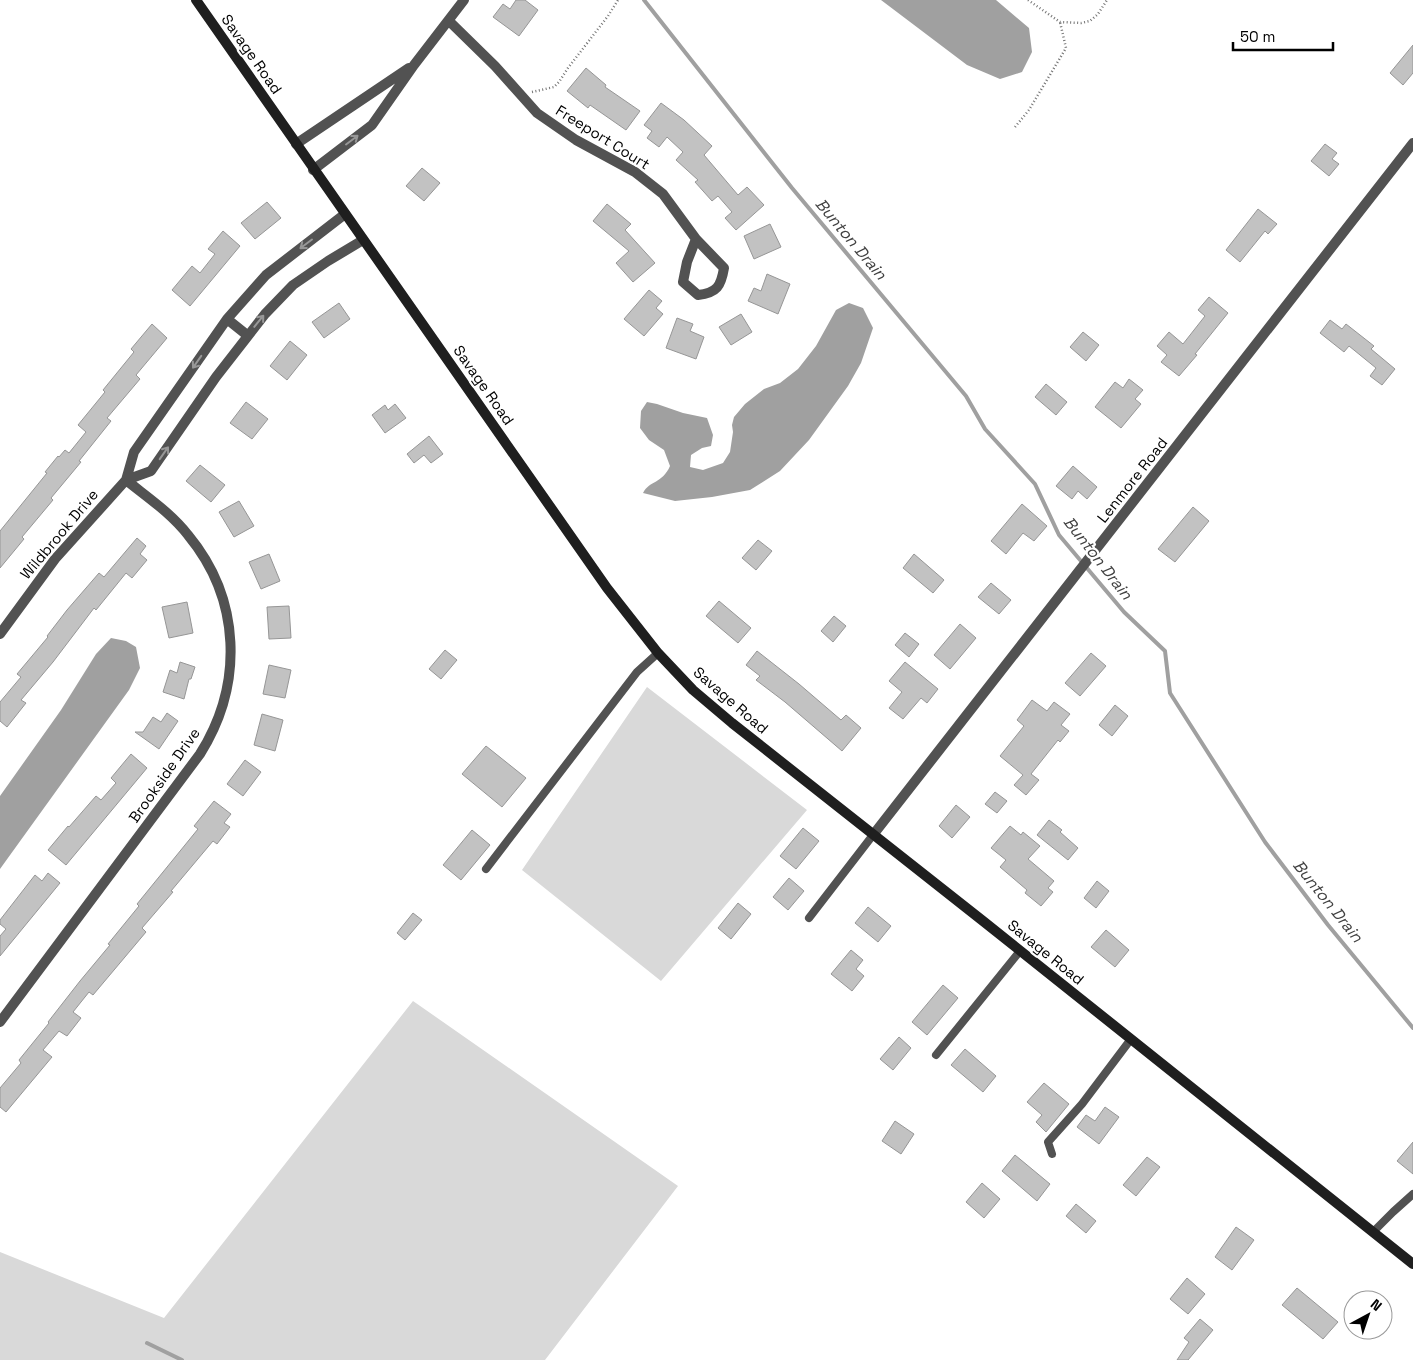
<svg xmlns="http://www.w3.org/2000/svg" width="1413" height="1360" font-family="'Space Grotesk',sans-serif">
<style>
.green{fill:#d9d9d9}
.water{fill:#a0a0a0}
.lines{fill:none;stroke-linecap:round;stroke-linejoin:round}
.stream{stroke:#a0a0a0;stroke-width:4}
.building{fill:#c2c2c2;stroke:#969696}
.path{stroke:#747474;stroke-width:2.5;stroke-dasharray:1 2.5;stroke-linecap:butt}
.lane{stroke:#525252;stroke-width:8}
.street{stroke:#525252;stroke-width:10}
.secondary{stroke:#1f1f1f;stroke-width:10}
.oneway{stroke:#979797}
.labels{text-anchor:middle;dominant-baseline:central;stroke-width:4.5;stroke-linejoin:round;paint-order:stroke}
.street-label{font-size:15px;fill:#000;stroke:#fff}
.water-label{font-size:16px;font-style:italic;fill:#414141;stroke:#fff}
</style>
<rect width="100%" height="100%" fill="#fff"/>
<path class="green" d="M647,687l160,123 -146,171 -139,-111z
M413,1001l265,185 -133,174h-545v-108l164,66z"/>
<path class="water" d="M881,0h115l33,28 3,24 -10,20 -22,7 -33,-14z
M849,303l14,5 10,20 -12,35 -13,23 -39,54 -29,31 -30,19 -38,7 -37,4 -32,-8c7,-13 19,-9 27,-27l-6,-16 -15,-10 -9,-12 1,-17 6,-9 10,2 26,9 24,5 6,17 -2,11 -9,2 -11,7 -1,12 13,3 20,-7 7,-11 3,-20 -1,-7 2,-8 11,-13 19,-15 16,-6 18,-14 18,-23 20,-36z
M111,638l15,3 10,6 4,21 -11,22 -129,179v-73l61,-86 35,-56z"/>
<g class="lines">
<path class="stream" d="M644,0l148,188 174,208 19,33 50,55 24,51 65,77 41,39 5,42 95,149 63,83 85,103
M147,1343l35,17"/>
</g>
<path class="building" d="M516,0h9l13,10 -19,26 -26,-19 10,-13 7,5z
M1413,45v28l-10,12 -13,-12z
M586,68l20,17 -1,2 35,24 -14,19 -36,-25 -2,3 -21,-17z
M661,103l23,17 28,26 -8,9 34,40 9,-8 17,18 -28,25 -11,-12 7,-6 -14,-16 -6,5 -17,-19 3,-2 -22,-20 7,-8 -16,-15 -8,10 -12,-9 5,-7 -8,-6z
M1325,144l12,9 -5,6 7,5 -10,12 -18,-15z
M422,168l18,15 -16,18 -18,-15z
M267,202l14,16 -26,21 -14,-16z
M607,204l24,20 -6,6 30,33 -22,19 -17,-19 13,-12 -36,-30z
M1258,209l19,15 -9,10 -3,-3 -25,31 -14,-12z
M770,224l11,23 -27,12 -10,-23z
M223,231l17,15 -50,60 -18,-16 20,-24 8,7 15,-19 -7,-5z
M767,274l23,10 -12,30 -30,-13 6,-13 7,3z
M649,290l13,11 -6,7 7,6 -19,22 -20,-17z
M1209,297l19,16 -33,41 2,1 -18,21 -18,-14 6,-7 -10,-9 12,-14 14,12 22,-28 -7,-6z
M339,303l11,16 -26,19 -12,-16z
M741,314l11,18 -21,13 -12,-18z
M677,318l16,6 -3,7 14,6 -8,22 -30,-11z
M1330,320l12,9 4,-5 28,22 -3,3 24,20 -13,16 -12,-9 6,-8 -27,-22 -5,6 -24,-19z
M152,324l15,14 -31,37 4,4 -33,39 4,3 -32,40 2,1 -30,36 2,2 -31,37 2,2 -24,29v-37l47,-58 -2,-1 13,-16 1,1 6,-7 4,3 17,-21 -8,-7 27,-33 -2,-2 31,-38 -3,-3z
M1083,332l16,13 -13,16 -16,-14z
M290,341l17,14 -20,25 -17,-14z
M1129,379l14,11 -8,9 6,5 -20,24 -26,-21 20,-25 8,6z
M1046,384l21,18 -11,13 -21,-18z
M246,402l22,17 -16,20 -22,-16z
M395,404l11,14 -21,15 -13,-18 13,-10 3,5z
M429,436l14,18 -12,9 -7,-8 -10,8 -7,-9z
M200,465l25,20 -14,17 -25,-21z
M1073,466l24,21 -10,12 -9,-8 -6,8 -16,-13z
M239,501l15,25 -20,11 -15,-25z
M1022,504l25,22 -13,15 -11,-8 -17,21 -15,-13z
M1193,507l16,14 -34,41 -17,-13z
M137,538l9,8 -6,8 7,6 -15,18 -6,-5 -30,37 -2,-2 -41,54 -32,38 5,3 -19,24 -7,-6v-19l21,-25 -4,-3 31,-37 -1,-1 20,-26 32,-37 5,4z
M758,540l14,11 -16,19 -14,-12z
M269,554l11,27 -19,8 -12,-27z
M914,554l30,26 -11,13 -30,-25z
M991,583l20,17 -12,14 -21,-17z
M719,601l32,27 -13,15 -32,-27z
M187,602l6,31 -24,5 -7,-31z
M289,606l2,32 -22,1 -2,-32z
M834,616l12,10 -13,16 -12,-11z
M960,624l16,14 -26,31 -16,-14z
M905,633l14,11 -10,13 -14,-12z
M445,650l12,10 -16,19 -12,-10z
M757,651l42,33 42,36 5,-5 15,13 -19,23 -57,-49 -29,-22 4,-4 -14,-11z
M1091,653l15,13 -26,30 -15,-13z
M180,662l15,5 -4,12h-2l-5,20 -21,-7 7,-22 7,3z
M905,662l33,27 -11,14 -6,-5 -18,21 -14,-11 13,-16 -13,-11z
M269,665l22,5 -6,28 -22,-4z
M1032,700l15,11 7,-9 16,12 -9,11 8,6 -9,11 -2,-2 -27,34 8,6 -13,15 -12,-10 9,-10 -23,-19 24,-30 -7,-6z
M1115,705l13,11 -16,20 -13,-11z
M167,713l11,8 -19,28 -24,-17h8l10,-15 8,5z
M262,714l21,6 -8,31 -21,-6z
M486,746l40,32 -24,29 -40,-33z
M131,754l16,14 -81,97 -18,-15 20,-24 1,1 27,-31 5,4 15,-17 -5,-5z
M245,760l16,12 -18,24 -16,-12z
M995,792l12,9 -10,12 -12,-9z
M214,801l17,13 -7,9 6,4 -13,17 -4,-3 -42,50 2,1 -31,36 4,4 -53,63 -4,-3 -16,20 8,6 -14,18 -8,-5 -16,19 9,7 -46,55 -6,-5v-19l21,-25 -2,-3 30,-37 -1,-1 32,-41 30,-36 -2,-1 31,-38 -2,-2 61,-75 -4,-3z
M956,805l14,12 -18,21 -13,-12z
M1049,820l13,10 -2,2 18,16 -10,12 -31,-25z
M1010,826l11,9 2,-3 17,14 -12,13 26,22 -6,7 5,4 -12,14 -16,-13 2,-3 -27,-23 6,-7 -15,-12z
M803,828l16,13 -23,28 -16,-13z
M472,830l18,15 -29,35 -18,-15z
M48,873l12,10 -60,73v-20l6,-7 -6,-5v-4l35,-45 7,6z
M789,878l15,13 -16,19 -15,-13z
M1097,881l12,10 -13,17 -12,-10z
M738,903l13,11 -20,25 -13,-11z
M868,907l23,19 -13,16 -23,-19z
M413,913l9,7 -17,20 -8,-7z
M1106,930l23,20 -14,17 -24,-20z
M851,950l12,10 -7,9 8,7 -12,15 -21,-17z
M943,985l15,13 -31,37 -15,-13z
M899,1037l12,11 -18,22 -13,-11z
M965,1049l31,27 -13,16 -32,-27z
M1044,1083l25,21 -23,28 -10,-10 6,-7 -15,-13z
M1105,1107l14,10 -20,27 -22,-17 9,-12 9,6z
M895,1121l19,13 -13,20 -19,-13z
M1413,1142v32l-16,-13z
M1015,1155l35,29 -13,17 -35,-30z
M1147,1157l13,10 -24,29 -13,-11z
M982,1183l18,16 -16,19 -18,-16z
M1076,1204l20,17 -10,12 -20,-17z
M1236,1227l18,13 -22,30 -17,-13z
M1187,1278l18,16 -17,20 -18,-15z
M1297,1288l41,34 -15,17 -41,-34z
M1200,1319l13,11 -25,30h-11l12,-18 -5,-4z"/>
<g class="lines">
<path class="path" d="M1028,0l32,22 21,1 9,-2 8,-7 9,-14
M532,92l22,-5 5,-5 9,-14 40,-52 10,-16
M1015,127l14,-17 37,-62 -6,-26"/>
<path class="lane" d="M486,869l151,-197 21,-19
M809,918l64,-83
M936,1055l84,-104
M1052,1154l-4,-12 34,-38 49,-65
M1373,1232l20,-20 20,-18"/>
<path class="street" d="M449,21l46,45 42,47 39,27 59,32 28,22 33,45 -9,23 -4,20 15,13c19,-2 23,-9 26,-27l-28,-29
M296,144l113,-76
M313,170l59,-45 42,-60 50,-65
M227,319l20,16
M126,480l25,-9 65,-94 49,-63 28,-29 35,-24 35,-21
M0,634l55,-75 71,-79 8,-28 93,-133 39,-44 79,-61
M873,835l540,-692
M0,1022l200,-268c44,-70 41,-155 -12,-219 -17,-22 -41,-38 -62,-55"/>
<path class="secondary" d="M196,0l411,588 51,65 35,37 39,33 251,198 430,343"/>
</g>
<defs><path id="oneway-shaft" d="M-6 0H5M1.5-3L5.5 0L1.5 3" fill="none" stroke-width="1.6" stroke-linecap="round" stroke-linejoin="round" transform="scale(1.25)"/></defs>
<g class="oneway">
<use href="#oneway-shaft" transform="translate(352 140) rotate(-37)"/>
<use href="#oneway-shaft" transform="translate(306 244) rotate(143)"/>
<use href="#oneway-shaft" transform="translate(259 321) rotate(-51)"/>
<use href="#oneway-shaft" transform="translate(197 362) rotate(125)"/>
<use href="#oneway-shaft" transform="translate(164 453) rotate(-55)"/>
</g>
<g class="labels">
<g class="street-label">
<text transform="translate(252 54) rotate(55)">Savage Road</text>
<text transform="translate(603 137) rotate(32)">Freeport Court</text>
<text transform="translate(484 385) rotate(55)">Savage Road</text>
<text transform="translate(1132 480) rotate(-52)">Lenmore Road</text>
<text transform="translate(59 534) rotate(-50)">Wildbrook Drive</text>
<text transform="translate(731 700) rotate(41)">Savage Road</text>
<text transform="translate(164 775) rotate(-55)">Brookside Drive</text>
<text transform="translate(1046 952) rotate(39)">Savage Road</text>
</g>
<g class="water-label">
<text transform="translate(851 239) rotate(50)">Bunton Drain</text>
<text transform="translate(1098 558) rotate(52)">Bunton Drain</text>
<text transform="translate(1328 901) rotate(51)">Bunton Drain</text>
</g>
</g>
<g transform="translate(1368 1315) rotate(40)"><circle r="24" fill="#ffffff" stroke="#999999"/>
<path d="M0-4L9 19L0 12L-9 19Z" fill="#000000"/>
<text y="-8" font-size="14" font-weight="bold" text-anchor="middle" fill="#000000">N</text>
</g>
<path d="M1233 42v8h100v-8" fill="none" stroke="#000000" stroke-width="2.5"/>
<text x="1240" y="42" font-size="15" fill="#000000" stroke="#ffffff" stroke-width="4" paint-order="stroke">50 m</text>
</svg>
